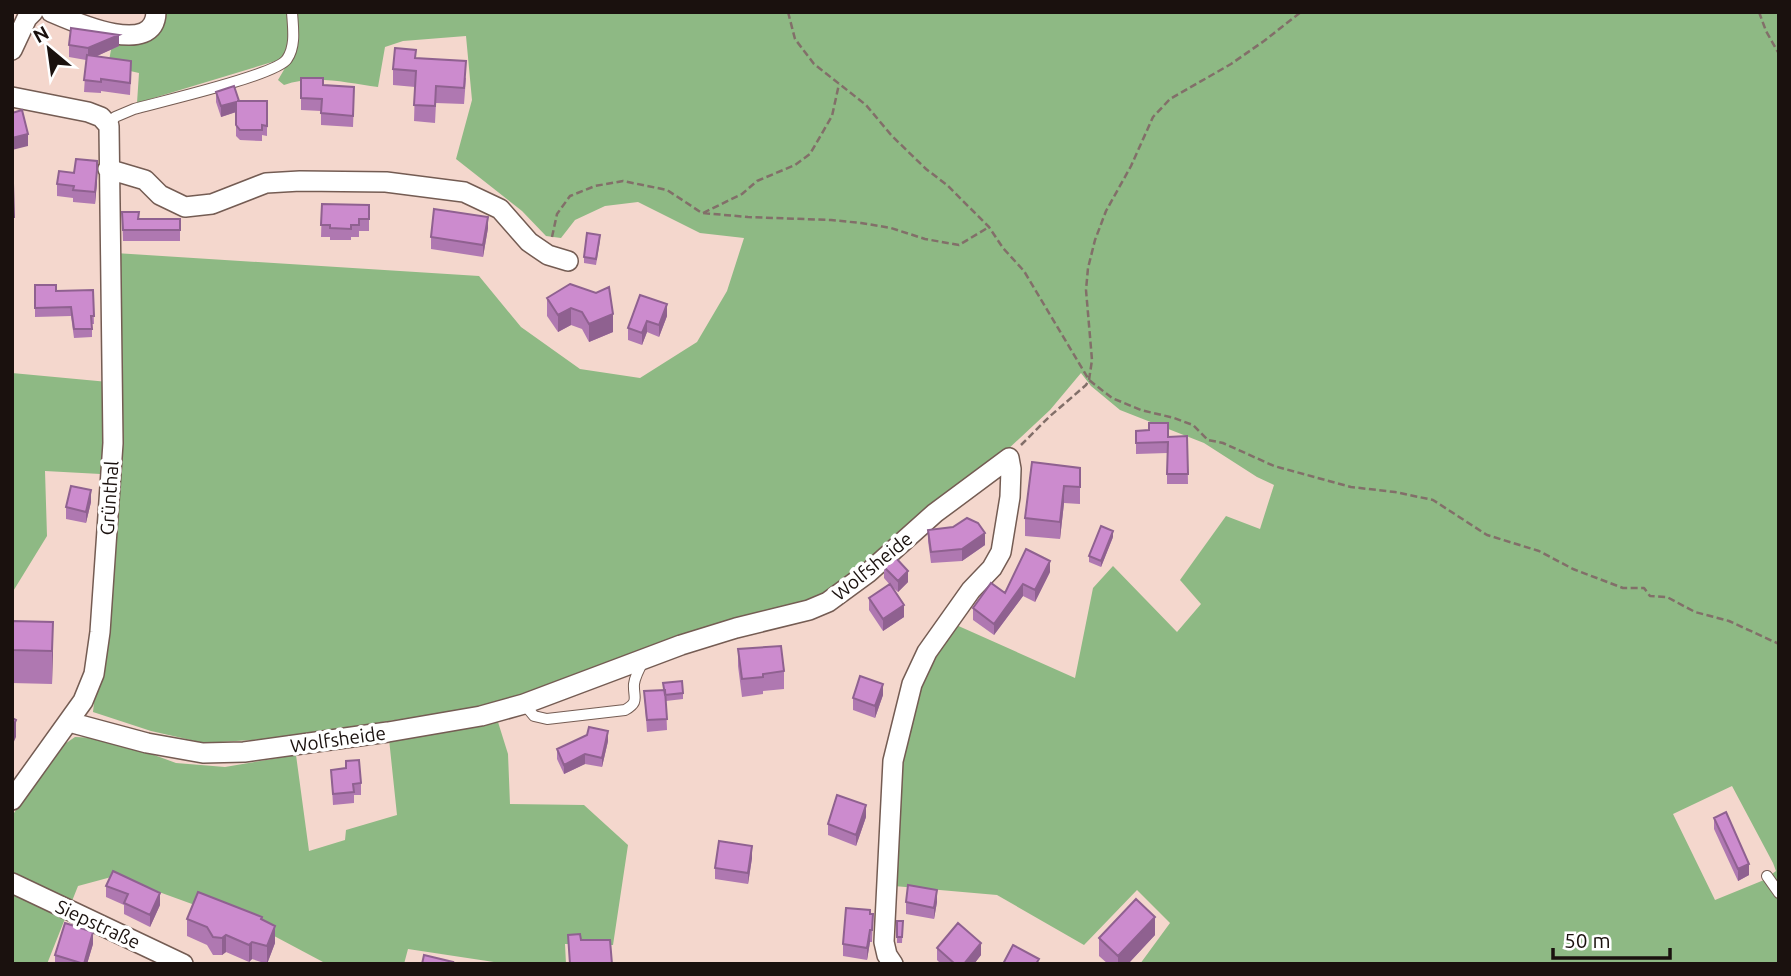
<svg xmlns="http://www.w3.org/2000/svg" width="1791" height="976" font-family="Ubuntu,sans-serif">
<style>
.green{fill:#8eb984;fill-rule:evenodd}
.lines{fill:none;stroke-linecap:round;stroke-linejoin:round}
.service-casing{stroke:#745c53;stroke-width:12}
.minor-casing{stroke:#745c53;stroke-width:22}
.path{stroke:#826f69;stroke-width:2.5;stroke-dasharray:7 3.5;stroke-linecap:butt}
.service{stroke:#fff;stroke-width:10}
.minor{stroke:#fff;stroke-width:19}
.wall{fill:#af78b1}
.shaded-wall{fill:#8f6190}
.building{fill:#cc8bce;stroke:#8f6190;stroke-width:2}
.labels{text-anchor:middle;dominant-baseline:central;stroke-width:7;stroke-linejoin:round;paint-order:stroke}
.street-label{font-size:19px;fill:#1a110e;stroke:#fff}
</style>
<rect width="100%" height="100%" fill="#f4d7cd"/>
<path class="green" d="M162,12h1617v952h-639l30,-41 -33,-33 -53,55 -87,-50 -103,-9 9,-126 18,-76 33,-60 121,54 18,-90 20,-22 64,66 24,-28 -21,-24 46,-64 34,13 14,-44 -17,-8 -53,-34 -84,-33 -29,-24 -10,-13 -31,37 -44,41 -178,144 -304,100 -44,12 -91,14 -122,18 -63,4 -53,-12 -58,-19 26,-237 -74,-4 2,65 -35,57v-220l107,10 -4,-130 364,23 42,51 59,42 60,9 57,-36 30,-51 17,-53 -44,-5 -62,-31 -33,4 -30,14 -14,18 -15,-2 -24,-25 -66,-52 16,-59 -6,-64 -63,5 -18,6 -7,40c-31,-4 -64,-13 -94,-2l-6,-5 14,-24 -155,47 2,-30 -31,-7 5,-27zM1732,786l41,77 3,8 -12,9 -49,20 -42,-86z
M498,722l10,32 2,50 74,1 44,40 -15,100 -48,-1 1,20h-59l-99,-15 -4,15h-81v-2l-62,-33 -146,-53 -37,10 -31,78h-35v-148l44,-66 19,-13 22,1 38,10 41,15 49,4 71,-12 13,96 36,-11 1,-10 51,-15 -8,-76z"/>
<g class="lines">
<defs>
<path id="service" d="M109,126l6,-9 19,-8c25,-7 143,-34 153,-50 9,-13 6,-31 5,-47
M524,704l10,12 13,3 78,-9c15,-8 8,-13 9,-26 1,-8 6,-17 10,-24
M1767,876l12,17"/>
<path id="minor" d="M51,12c21,9 104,47 105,0
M12,50l15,-32 6,-6
M12,97l76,15 13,5 8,9 4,317 -13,189 -6,42 -11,27 -71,99
M108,169l37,11 15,15 25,12 27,-3 54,-21 34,-2 86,1 78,10 36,17 29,33 19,13 20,6
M69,722l78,21 56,10 41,-1 144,-20 93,-16 43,-12 157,-59 55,-17 73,-18 19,-8 41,-30 66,-59 74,-55 2,11 -1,28 -9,55 -9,16 -21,22 -44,62 -15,32 -19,77 -9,181 3,13 6,9
M12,883l171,81"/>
</defs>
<use href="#service" class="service-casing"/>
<use href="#minor" class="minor-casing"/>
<path class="path" d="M788,12l7,27 19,25 52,41 26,31 34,33 21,16 42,42 14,21 21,23 65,109 23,18 29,12 33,8 19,7 15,15 15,3 51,23 77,21 44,5 38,8 54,35 52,16 34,18 50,19h21l6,8 17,1 28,15 34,9 50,23
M1759,12l7,19 13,23
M703,213l39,-19 15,-13 38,-16 15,-11 22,-38 7,-32
M552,237l5,-23 13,-18 25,-10 28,-5 44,9 35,23 46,4 83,3 30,3 30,5 34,11 34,6 30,-18
M1021,445l28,-28 37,-32 3,-5 3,-20 -6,-70 2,-22 7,-28 11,-29 25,-45 22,-49 17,-18 61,-35 33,-23 37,-29"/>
<use href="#service" class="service"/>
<use href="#minor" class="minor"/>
</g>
<path class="wall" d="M69,45l50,1 -22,10 34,17 -1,22 -29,-4v2l-17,-1 2,-32 -17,-3z
M416,58l50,20 -2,26 -28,-1 -1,20 -21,-2 1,-34 -22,-2v-16z
M301,78l22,7 31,14 -1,28 -32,-2v-14l-20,-1z
M216,92l23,9h28v35l-5,-1v6l-22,-1 -4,-4v-24l-15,5 -5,-15z
M97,182l-2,22 -22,-2v-4l-16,-2v-12z
M322,204l47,1v26h-10v6h-8v3h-21v-3h-9z
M122,212l17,7h41v22h-57z
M488,228l-5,29 -52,-8v-12z
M600,241l-4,24 -12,-2v-6z
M570,284l43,48 -24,10 -7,-13 -11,-4 -13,7 -11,-16v-18z
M35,285l21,6 37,-1 1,34h-2v13l-18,1 -3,-22 -36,1z
M640,295l27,21 -8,21 -12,-5 -5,13 -14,-5v-12z
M1136,431l32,6 19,-1 1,48h-21v-31l-31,1z
M1080,468v36l-16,-1 -4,36 -35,-3v-18z
M91,502l-5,21 -20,-4v-12z
M928,530l57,15 -23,16 -31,2 -3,-22z
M1113,537l-12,30 -12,-5v-6z
M884,567l24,15 -10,10 -7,-6 13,31 -21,14 -14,-21v-12l21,-13 -6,-7z
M1050,572l-15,30 -12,-6 -29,39 -21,-15v-12z
M12,621l41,1 -1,62 -40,-1z
M738,649l46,22v18l-21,2v3l-21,3 -4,-31z
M663,683l20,10v6l-17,2 1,29 -20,2 -3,-41 19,-1z
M883,695l-8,23 -22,-8v-12z
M608,741l-6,26 -17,-3 -21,10 -7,-15v-10z
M331,770l30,13v12h-7v8l-21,2z
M866,817l-10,29 -28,-11v-11z
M1714,818l35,57 -11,6 -24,-52z
M752,858l-4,26 -33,-5v-11z
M106,886l54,19 -10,22 -26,-13v-9l-18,-8z
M906,902h31l-3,17 -28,-5z
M870,914h3l-1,28h-2l-3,18 -24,-4v-12z
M187,919h75l13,24 -8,21 -15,-5 -3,3 -23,-10 -4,3h-9l-6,-10 -20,-9z
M897,921h6l-1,22h-5z
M1155,935l-27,29h-20l-9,-8v-18z
M93,944l-6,20h-32v-9z
M937,948l44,7 -7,9h-33l-4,-4z"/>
<path class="shaded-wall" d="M119,35v11l-31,14v-12z
M236,102v10l-15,5v-11z
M28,134v12l-16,4v-12z
M97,170v12l-2,22v-12z
M12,217h2v15l-2,1z
M488,217v11l-5,29v-12z
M667,304v12l-8,21v-12z
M571,308v17l-13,7v-17z
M613,314v18l-24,10v-18z
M647,321v11l-5,13v-12z
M1064,486v17l-4,36v-17z
M91,490v12l-5,21v-11z
M1113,531v6l-12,30v-6z
M985,533v12l-23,16v-12z
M1050,561v11l-15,30v-12z
M908,571v11l-10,10v-11z
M1023,584v12l-29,39v-11z
M904,605v12l-21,14v-12z
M53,622v33l-1,29v-33z
M883,684v11l-8,23v-12z
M16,720v17l-4,9v-17z
M608,731v10l-6,26v-9z
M585,754v10l-21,10v-9z
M866,805v12l-10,29v-11z
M752,846v12l-4,26v-11z
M1749,864v11l-11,6v-12z
M937,890v12l-3,17v-11z
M160,893v12l-10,22v-12z
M1155,917v18l-27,29h-10v-8z
M275,926v17l-8,21v-18z
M870,930v12l-3,18v-12z
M93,932v12l-6,20h-3z
M226,935v17l-4,3v-17z
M252,942v17l-3,3v-17z
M981,943v12l-7,9h-10z"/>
<path class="building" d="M71,28l48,7 -31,13 -19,-3z
M395,48l21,2 -1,8 51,3 -2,27 -28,-2 -1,20 -21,-1 2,-34 -23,-2z
M87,55l44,6 -1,22 -29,-4v3l-17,-2z
M301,78h22v7l31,2 -1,29 -32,-3 1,-14 -21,-1z
M234,86l5,15h-2h30v25l-5,-1v5h-22l-4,-5v-23l-15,4 -5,-14z
M22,110l6,24 -16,4v-25z
M76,159l21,2v9l-2,22 -22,-2 1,-4 -17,-2 2,-13 15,2z
M13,183l1,34h-2v-34z
M322,204l47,1v14h-10v6h-8v4l-21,-1v-3h-9z
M434,209l54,8 -5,28 -52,-8z
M122,212h17l-1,7h42v11h-57z
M587,233l13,2 -4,24 -12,-2z
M570,284l26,9 13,-6 4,27 -24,10 -7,-12 -11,-4 -13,7 -11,-17z
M35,285h21v6l37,-1 1,26h-3l1,13h-18l-3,-22 -36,1z
M640,295l27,9 -8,21 -12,-4 -5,12 -14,-5z
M1149,423h19v14l19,-1 1,38h-21l1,-32 -32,1v-12l13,-1z
M1032,462l48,6v19l-16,-1 -4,36 -35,-4z
M71,486l20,4 -5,22 -20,-5z
M967,518l11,5 7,10 -23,16 -31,3 -3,-22 25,-3z
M1101,526l12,5 -12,30 -12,-5z
M1026,549l24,12 -15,29 -12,-6 -29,40 -21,-16 18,-25 14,10z
M895,557l13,14 -10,10 -14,-14z
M890,584l14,21 -21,14 -14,-21z
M12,621l41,1 -1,29 -40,-1z
M781,646l3,25 -21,3v3l-21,2 -4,-30z
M860,676l23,8 -8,22 -22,-8z
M682,681l1,12 -18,2 -2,-12z
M665,690l2,29 -20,1 -3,-29z
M12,718l4,2 -4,9z
M589,727l19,4 -6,27 -17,-4 -21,11 -7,-16 30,-14z
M359,760l2,23 -8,1 1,8 -21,2 -2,-24 15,-2v-7z
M837,795l29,10 -10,30 -28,-11z
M1726,812l23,52 -11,5 -24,-51z
M719,841l33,5 -4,27 -33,-5z
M113,871l47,22 -10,22 -26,-12 4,-9 -22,-8z
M908,885l29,5 -3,18 -28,-6z
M198,892l64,25 -1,2 14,7 -8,20 -15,-4 -3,3 -23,-10 -4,3 -9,-1 -6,-10 -20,-8z
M1136,899l19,18 -37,39 -19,-18z
M846,908l24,2v4h3l-1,16h-2l-3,18 -24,-4z
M897,921h6l-1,16h-5z
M65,923l28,9 -9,32 -29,-9z
M958,923l23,20 -17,21h-9l-18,-16z
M580,934l1,6h29l2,24h-42l-2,-29z
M1013,945l26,14 -3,5h-33z
M424,955l29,7 -1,2h-30z"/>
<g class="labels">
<g class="street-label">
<text transform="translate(109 498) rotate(-86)">Grünthal</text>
<text transform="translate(872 566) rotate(-39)">Wolfsheide</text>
<text transform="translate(338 739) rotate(-8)">Wolfsheide</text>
<text transform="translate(98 924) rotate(25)">Siepstraße</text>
</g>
</g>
<rect width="1791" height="976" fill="none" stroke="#1a110e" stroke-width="28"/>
<g transform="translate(49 49) rotate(331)" stroke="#ffffff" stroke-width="5" paint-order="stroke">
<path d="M0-5L12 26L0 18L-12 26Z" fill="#1a110e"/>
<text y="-10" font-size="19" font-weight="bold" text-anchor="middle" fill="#1a110e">N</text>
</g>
<path d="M1553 948v10h117v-10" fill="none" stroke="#1a110e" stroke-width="3.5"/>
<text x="1564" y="948" font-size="21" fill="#1a110e" stroke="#ffffff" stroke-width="5" paint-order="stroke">50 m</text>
</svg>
